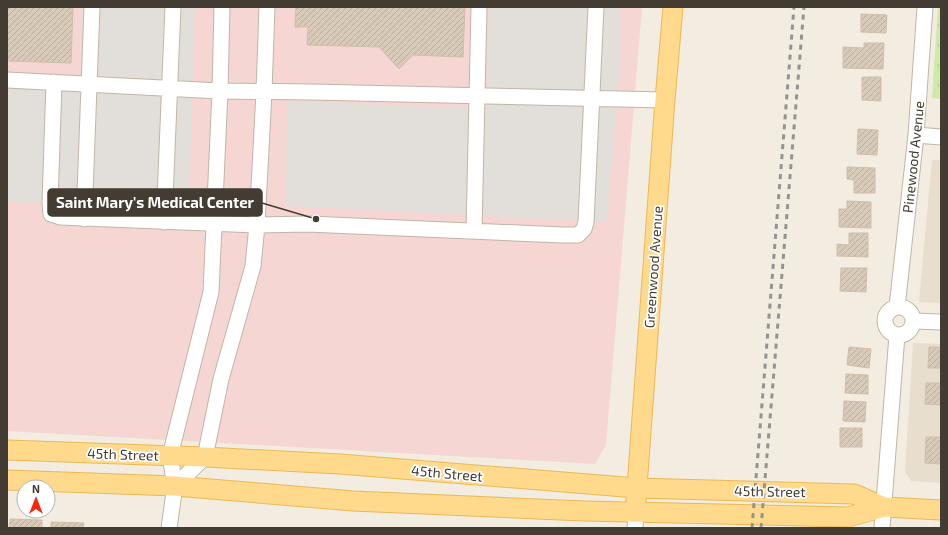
<svg xmlns="http://www.w3.org/2000/svg" width="948" height="535" font-family="'Exo 2',sans-serif">
<style>
.residential{fill:#e7dece}
.medical{fill:#f5d6d2}
.park{fill:url(#park-tufts)}
.parking{fill:#e2deda}
.building{fill:url(#building-hatch);stroke:#d0bfa8}
.lines{fill:none;stroke-linecap:round;stroke-linejoin:round}
.minor-casing{stroke:#c0b6a6;stroke-width:17}
.major-casing{stroke:#ecb855;stroke-width:21}
.minor{stroke:#fff;stroke-width:15}
.major{stroke:#ffda8d;stroke-width:19}
.rail{stroke:#939393;stroke-width:3;stroke-dasharray:5 5;stroke-linecap:butt}
.labels{text-anchor:middle;dominant-baseline:central;stroke-width:3.5;stroke-linejoin:round;paint-order:stroke}
.street-label{font-size:14px;fill:#433c32;stroke:#fff}
.leader{fill:none;stroke:#433c32;stroke-width:1.5}
.callout-dot{fill:#433c32;stroke:#fff;stroke-width:1.5}
.callout{fill:#433c32;stroke:#433c32;stroke-width:1.5}
.callout-label{font-size:15px;text-anchor:middle;font-weight:bold;fill:#fff}
</style>
<defs>
<pattern id="park-tufts" width="24" height="20" patternUnits="userSpaceOnUse"><rect width="24" height="20" fill="#ceeba5"/><path d="M3 7l-1-3M5 7V3M7 7l1-3M15 17l-1-3M17 17v-4M19 17l1-3" fill="none" stroke="#b2ca8e"/></pattern>
<pattern id="building-hatch" width="6" height="6" patternUnits="userSpaceOnUse"><rect width="6" height="6" fill="#d7cab9"/><path d="M-1 1l2-2M0 6l6-6M5 7l2-2" fill="none" stroke="#baaea0"/></pattern>
</defs>
<rect width="100%" height="100%" fill="#f2ece1"/>
<path class="residential" d="M932,160h9v143l-22,-1z
M913,343l28,1v139l-30,-2 -6,-9z"/>
<path class="medical" d="M7,7h635l-36,438 -11,19 -588,-33z"/>
<path class="park" d="M938,7h3v92l-9,-1z"/>
<path class="parking" d="M101,7h94l-6,196 -15,-1 -23,13h-53l-57,-13 -34,-1v-112l92,2z
M489,7h131l-1,65 -12,150 -321,-16 1,-105 200,8z"/>
<path class="building" d="M7,7h66l-2,56 -64,-2z
M296,7h169l-2,50 -50,-2 -14,14 -20,-22 -72,-2 1,-18h-13z
M861,14l26,1 -1,18 -25,-1z
M864,43h20l-1,26 -40,-1v-21l21,1z
M862,77h19v24l-19,-1z
M858,129l20,1 -1,25 -20,-1z
M847,167l28,1v25h-21v-13l-7,-1z
M847,201l24,1v26l-32,-1v-18h8z
M849,233h19v24l-31,-1v-12l12,1z
M841,268h26l-1,24 -26,-1z
M849,347l22,2 -2,19 -22,-3z
M929,347h12v21h-13z
M846,374l22,1v19l-23,-1z
M926,383h15v22l-16,-1z
M844,401l22,1 -1,20 -22,-1z
M840,428h22v19h-22z
M926,437h15v27l-16,-1z
M10,519l32,1v8h-33z
M51,522l33,1 -1,5h-32z"/>
<g class="lines">
<defs>
<path id="minor" d="M7,80l213,11 92,1 353,8
M54,82l-4,121 1,11 9,3 197,8 51,-1 255,11h15l6,-6 2,-7 10,-215
M916,135l25,2
M84,219l8,-212
M164,222l9,-215
M474,231l5,-224
M885 321a14 14 0 1 1 28 0a14 14 0 1 1-28 0Z
M897,307l19,-172 9,-128
M914,321l27,1
M175,486l30,-29 16,-78 32,-113 4,-41 7,-133 3,-85
M169,528l6,-42 -5,-30 41,-164 9,-201 2,-84
M635,528l1,-16
M882,528l15,-193"/>
<path id="major" d="M7,450l198,7 135,7 297,24 217,6 30,13
M7,480l168,6 178,15 231,10 264,6 36,-10 57,3
M636,501l29,-401 8,-93"/>
</defs>
<use href="#minor" class="minor-casing"/>
<use href="#major" class="major-casing"/>
<use href="#minor" class="minor"/>
<use href="#major" class="major"/>
<path class="rail" d="M752,528l42,-521
M761,528l43,-521"/>
</g>
<g class="labels">
<g class="street-label">
<text transform="translate(913 157) rotate(-84)">Pinewood Avenue</text>
<text transform="translate(653 267) rotate(-86)">Greenwood Avenue</text>
<text transform="translate(123 454) rotate(2)">45th Street</text>
<text transform="translate(447 473) rotate(5)">45th Street</text>
<text transform="translate(770 491) rotate(1)">45th Street</text>
</g>
</g>
<path class="leader" d="M316 219L262 203"/>
<circle class="callout-dot" cx="316" cy="219" r="4"/>
<rect class="callout" x="48" y="189" width="214" height="27" rx="4"/>
<g class="callout-label">
<text x="155" y="208">Saint Mary's Medical Center</text>
</g>
<rect width="948" height="535" fill="none" stroke="#433c32" stroke-width="16"/>
<g transform="translate(36 499)"><circle r="19" fill="#ffffff" stroke="#b4b1ad"/>
<path d="M0-3L7 15L0 10L-7 15Z" fill="#ff250b"/>
<text y="-6" font-size="11" font-weight="bold" text-anchor="middle" fill="#433c32">N</text>
</g>
</svg>
